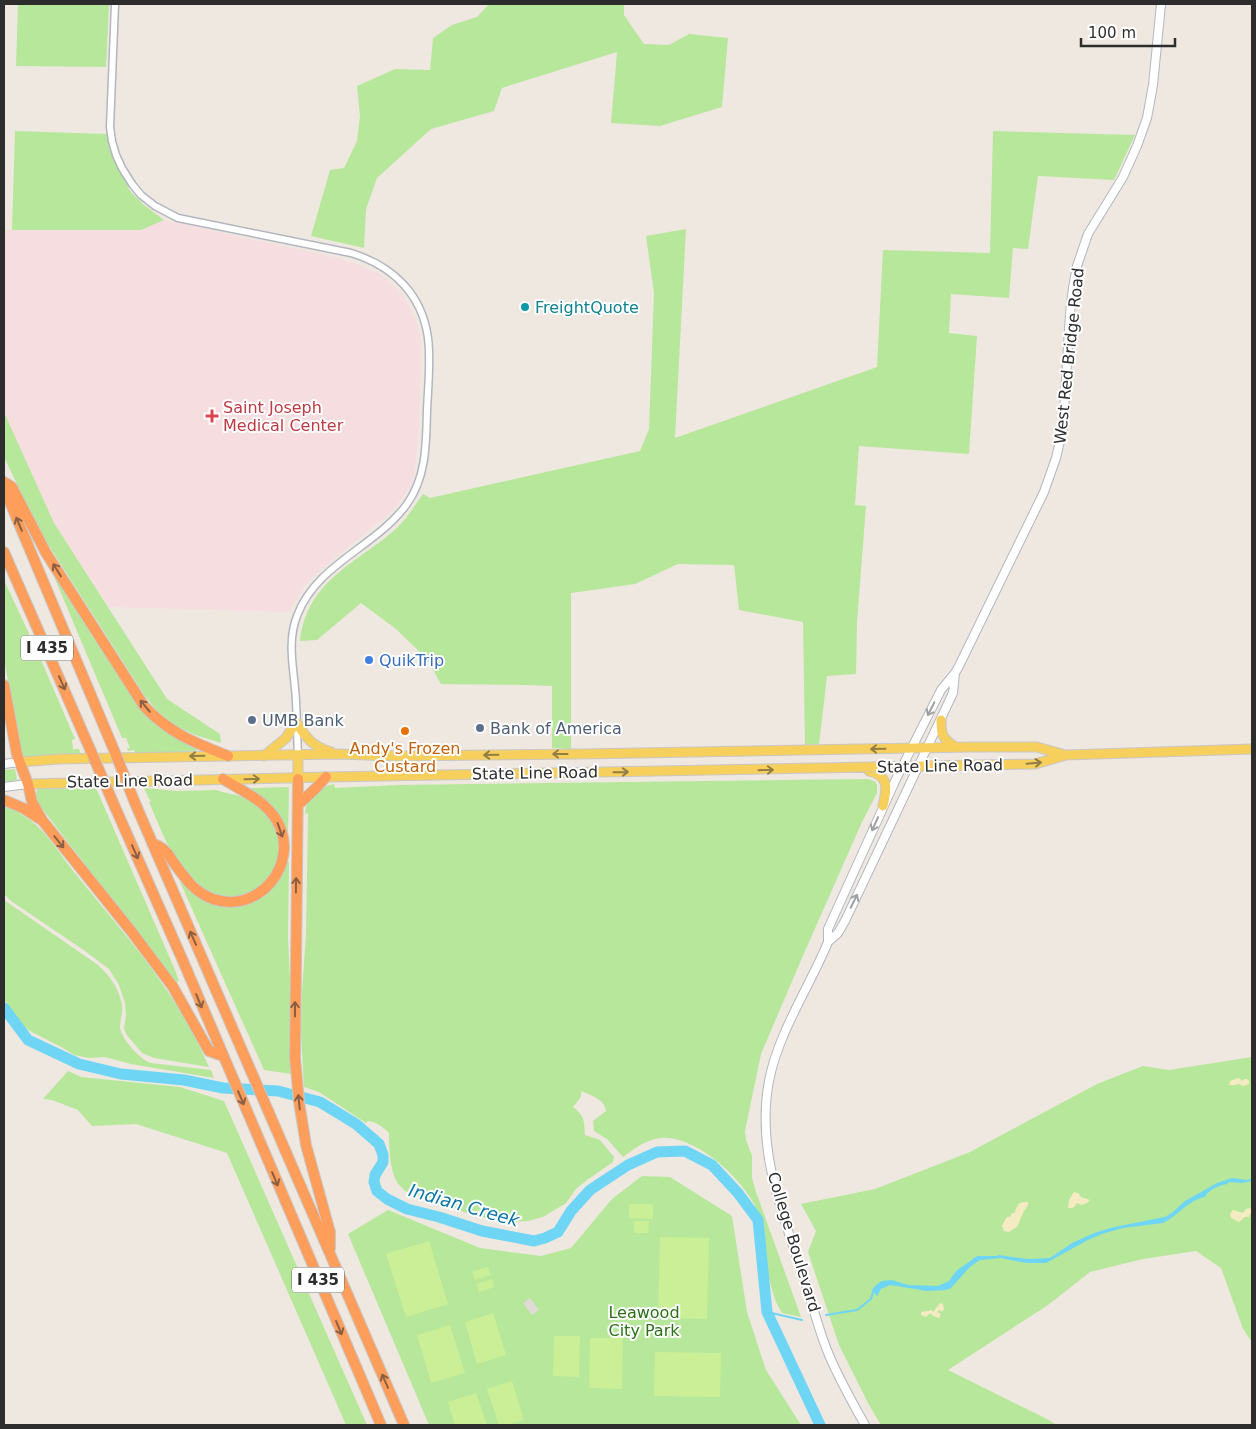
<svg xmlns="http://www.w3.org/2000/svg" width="1256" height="1429" font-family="'DejaVu Sans',sans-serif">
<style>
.medical{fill:#f6dddf}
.green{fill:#b7e79a}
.sand{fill:#f5ebc2}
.pitch{fill:#cbef96}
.plaza{fill:#dfdbd7}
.water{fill:#6fd5f5}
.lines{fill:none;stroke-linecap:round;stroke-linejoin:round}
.stream{stroke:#6fd5f5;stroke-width:2}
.river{stroke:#6fd5f5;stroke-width:11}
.tertiary-casing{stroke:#b3b6c1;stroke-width:9}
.secondary-casing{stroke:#b3b6c1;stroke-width:10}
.primary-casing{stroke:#c8c8c8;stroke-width:11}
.motorway-casing{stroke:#c8c8c8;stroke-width:12}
.tertiary{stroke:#fff;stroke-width:6}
.secondary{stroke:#fff;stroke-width:8}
.primary{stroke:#f7cf5c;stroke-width:9}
.motorway{stroke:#ff9d5b;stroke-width:10}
.motorway-bridge-casing{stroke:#c8c8c8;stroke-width:12;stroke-linecap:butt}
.motorway-bridge{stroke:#ff9d5b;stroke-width:10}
.oneway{stroke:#8c5f42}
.oneway2{stroke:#a0a0a0}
.oneway3{stroke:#927e44}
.culture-dot{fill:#0f9aa8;stroke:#fff;stroke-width:2}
.health-dot{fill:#e0444e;stroke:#fff;stroke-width:2}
.shop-dot{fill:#3f7fe0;stroke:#fff;stroke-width:2}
.service-dot{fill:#5c6f8a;stroke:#fff;stroke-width:2}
.food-dot{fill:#e8710a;stroke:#fff;stroke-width:2}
.labels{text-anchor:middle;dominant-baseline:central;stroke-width:4;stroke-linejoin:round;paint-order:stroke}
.shield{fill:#fff;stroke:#6c6c6c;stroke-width:1}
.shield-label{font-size:15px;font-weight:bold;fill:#2d2d2d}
.culture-label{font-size:16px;fill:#0d838f;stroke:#fff;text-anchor:start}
.street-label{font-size:16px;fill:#2d2d2d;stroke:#fff}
.health-label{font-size:16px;fill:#be3a42;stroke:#fff;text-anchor:start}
.shop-label{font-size:16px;fill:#366cbe;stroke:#fff;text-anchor:start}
.service-label{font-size:16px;fill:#4e5e75;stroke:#fff;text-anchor:start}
.food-label{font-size:16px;fill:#c56008;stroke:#fff}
.park-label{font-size:16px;fill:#2c7018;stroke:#fff}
.water-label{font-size:18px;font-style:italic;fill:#0775a7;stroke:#fff}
</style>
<rect width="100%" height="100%" fill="#efe8e0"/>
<path class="medical" d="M164,220l174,38 24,8 16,7 10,7 16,17 9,16 7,20 1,21 -2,77 -4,39 -4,15 -8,12 -12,15 -73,60 -16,17 -13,23 -180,-5 -55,-84 -50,-111v-182h137z"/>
<path class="green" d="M18,4h91l-3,63 -90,-1z
M489,4h135v11l20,29 25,1 20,-11 39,4 -6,69 -62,19 -49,-3 6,-71 -115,36 -8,23 -63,18 -54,49 -11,31 -2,39 -53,-12 19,-66 14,-2 13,-27 3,-25 -3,-30 38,-17 35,1 3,-32 19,-13 25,-8z
M15,131l92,3 3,17 20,40 14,14 20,15 -23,10h-129z
M993,131l142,4 -21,45 -76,-4 -10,73 -15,-1 -4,50 -58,-4 -2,39 28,3 -8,118 -110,-8 -4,59 11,1 -9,116 -1,52 -29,2 -8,68 -14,1 -2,-123 -64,-12 -5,-45 -56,-1 -43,20 -64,9v156l-19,-1v-62l-25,-1 -86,-1 -14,-25 -31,-30 -35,-26 -44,37 -17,1c7,-61 56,-77 97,-113 10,-10 18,-23 26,-34l7,4 210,-47 9,-22 5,-136 -8,-57 40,-7 -11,209 202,-71 6,-117 107,3z
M4,412l50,111 113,176 53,35 1,9 -26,-8 -21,-10 -17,-14 -12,-15 -106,-166 -34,-71 -1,-3z
M50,567l80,124 69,57v2l-14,2 -50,1 -1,-3 -6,1 -1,-3h3l-4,-10h-4z
M4,580l34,73 37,86 -3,1 1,9h6l2,5 -56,2 -3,-1 -1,-3 -17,-93z
M15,769l2,11 -13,2v-12z
M868,779l6,2 3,3v9l-15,29 -60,136 -41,96 -16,77 1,9 6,16v22l4,14 45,125 -19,-4c-2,-5 -6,-9 -7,-14 -4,-10 -9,-34 -10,-45 -1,-10 -1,-20 -3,-30 -7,-36 -64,-90 -102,-86 -15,2 -26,11 -37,19l-16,-18 -13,-8 -1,-10 13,-10c-1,-12 -16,-16 -25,-20v6l-8,10c12,9 11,14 12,28l15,5 14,17 -1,5 -26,18 -11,9 -10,14 -23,14 -15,4 -17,1 -36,-6 -70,-25c-3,-3 -6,-6 -8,-9 -7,-11 -8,-35 -8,-49 -6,-6 -12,-11 -21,-12l-2,2 -47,-31 -15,-5 -3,-54 1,-42 4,-56 2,-121 -3,-1c2,-17 14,-26 29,-29l1,4 64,-3z
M288,787l1,1 -1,45 -3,-1 -35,-41 2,-3z
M96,788l79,182 4,11 -4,2 -7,-11 -127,-165 -5,-11 1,-6 1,-1z
M144,788l33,3 40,-1c5,3 9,2 14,4 14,2 27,10 36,21 37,45 -19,108 -67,71 -4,-3 -9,-6 -12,-10 -18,-21 -28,-48 -39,-74l2,-1 -3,-4z
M4,803l17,9 -1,2c24,12 38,38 54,58 36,45 75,88 105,137 12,18 21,38 30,58l-55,-9 -12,-5 -16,-19 -2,-6 2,-12 -1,-13 -6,-18 -10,-16 -24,-18 -74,-50 -7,-7z
M286,862h3l-1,75 2,43 1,94 -27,-4 -84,-188 2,-1 9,8 54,13z
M4,900l94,65c11,10 20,22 23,36 3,9 0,15 -1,24 -1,12 20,35 31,38l60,7 3,8 -83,-14 -26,-7 -16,1 -15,-3 -11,-7 -35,-18 -8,-8 -16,-23z
M1252,1057v285l-9,-13 -22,-61 -25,-17 -53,8 -53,13 -42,33 -100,65 97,48 12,7h-176l-13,-22 -29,-58 -31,-93 8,-21 -15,-27 74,-15 95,-37 127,-68 46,-18 26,4z
M68,1071l13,6 99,10 44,14 143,324h-21l-119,-272 -91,-29 -44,2 -14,-16 -26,-10 -9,-1z
M642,1176l28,1 62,39 15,96 19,58 35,55h-372l-81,-191 40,-24 92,38 61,8 30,-8 41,-49z"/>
<path class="sand" d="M1238,1078l5,3 1,-2h3l2,2v3l-5,2 -5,-2 -4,1h-6l1,-4z
M1074,1192l4,1 3,4 9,3 -3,3 -5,2 -5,-2 -4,5h-5l1,-8z
M1023,1202h5v3l-4,6 -7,16 -8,5 -5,-1 -2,-5 4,-8 5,-2 1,-3h3c0,-4 3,-10 8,-11z
M1250,1208l2,1v6l-2,-1 -1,3h-4l-6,5 -8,-4 -1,-4 3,-4 10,3 3,-4z
M940,1303l3,1 1,5 -2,3 -2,-2 -3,2 4,2 -2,4 -6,-2 -1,-2h-3l-3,3 -5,-2v-3l11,-2 1,2z"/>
<path class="pitch" d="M629,1204h24v15l-24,-1z
M634,1221h15l-1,12h-14z
M660,1237l49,1 -2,81 -49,-1z
M429,1241l19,63 -42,13 -20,-63z
M488,1267l2,8 -15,5 -3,-8z
M492,1279l2,8 -15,5 -3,-8z
M493,1313l13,42 -29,9 -12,-42z
M450,1325l15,48 -34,10 -14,-48z
M554,1336h26l-1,41 -26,-1z
M590,1338h33l-1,51 -33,-1z
M655,1352l66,1 -1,44 -66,-1z
M512,1381l12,39 -17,5h-8l-12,-36z
M476,1393l11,32h-32l-7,-23z"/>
<path class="plaza" d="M530,1298l9,12 -7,5 -9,-12z"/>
<path class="water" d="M1232,1178l15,2 5,-2v3l-10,2 -13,-1 -2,2c-9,2 -18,5 -22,13 -17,3 -27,19 -42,26l-40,5 -21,6 -14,6 -42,23h-20l-26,-5 -20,2 -10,7 -19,21 -5,2 -19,1 -37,-6 -9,4 -4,7 -5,-6 4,-5 6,-4 10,-1 16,5 30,1 11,-5 7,-10 17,-12 13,-2 8,1 4,-3 30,4 22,-1 22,-15 22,-10 20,-6 51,-10 8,-5 12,-11 32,-18z"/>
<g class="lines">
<path class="stream" d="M974,1259l4,-2h20
M767,1312l35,8
M826,1315l31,-5 14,-11 2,-7"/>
<path class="river" d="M4,1008l24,32 51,24 42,10 63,6 39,8 55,3 42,11 36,22 23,20 4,11v7l-8,13 -1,7 3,9 10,8 20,10 32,8 43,14 52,10 11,-3 13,-6 13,-21 19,-21 38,-25 29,-13 28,-1 27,14 26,28 20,27 9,92 53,113"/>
<defs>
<path id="tertiary" d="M115,4l-5,123 2,14 4,14 6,13 10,16 9,11 14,11 23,12 173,35c42,13 71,41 77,85 3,22 0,49 -1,72 -1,32 0,66 -20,94 -31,43 -91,60 -110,112 -11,28 -2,57 -1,86 1,18 1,35 2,53"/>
<path id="secondary" d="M4,764l15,-2
M4,787l24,-3
M828,942v-13l69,-152 44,-87 14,-17 4,-7 85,-174 12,-34 7,-30 7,-115 3,-25 4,-22 11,-32 35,-57 14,-31 10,-28 6,-33 8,-81
M865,1425c-13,-23 -26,-46 -36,-70 -11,-26 -17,-53 -26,-80 -21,-62 -47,-127 -34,-194 9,-48 41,-95 59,-139l10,-9 7,-12 108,-228 2,-20"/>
<path id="primary" d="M941,720c0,15 1,18 14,27
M264,756l22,-18 10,-16c10,16 16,24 35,30
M19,762l40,-3 169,-3 110,-2 58,2 185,-2 390,-7h66l28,8
M869,771c21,5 18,18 14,35
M298,779v-24
M28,784l298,-7 709,-13 31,-9 186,-6"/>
<path id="motorway" d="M4,482l8,5 34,66 98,153c25,27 51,37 84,50
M4,488l112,267
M4,552l89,204
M4,685l13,70 11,29 4,18 10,18 89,111 42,56 36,64 14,5
M298,779l-3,279 4,44 7,43 24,87v16
M4,800l19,8 17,11
M135,803l269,622
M298,805l19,-18 9,-10
M115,807l68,154 198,464
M152,843c4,2 10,4 13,8 4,3 6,8 9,12 11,15 20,29 39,36 46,16 88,-36 64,-78 -12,-21 -35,-30 -54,-42"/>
</defs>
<use href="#tertiary" class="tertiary-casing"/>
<use href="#secondary" class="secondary-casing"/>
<use href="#primary" class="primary-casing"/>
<use href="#motorway" class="motorway-casing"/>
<use href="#tertiary" class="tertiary"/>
<use href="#secondary" class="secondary"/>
<use href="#primary" class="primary"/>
<use href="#motorway" class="motorway"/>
<defs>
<path id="motorway-bridge" d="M116,755l19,48
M93,756l22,51"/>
</defs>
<use href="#motorway-bridge" class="motorway-bridge-casing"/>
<use href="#motorway-bridge" class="motorway-bridge"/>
</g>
<defs><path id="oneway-shaft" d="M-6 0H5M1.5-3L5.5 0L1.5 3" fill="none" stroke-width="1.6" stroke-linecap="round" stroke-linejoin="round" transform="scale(1.25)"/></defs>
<g class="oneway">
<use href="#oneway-shaft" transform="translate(19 524) rotate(-113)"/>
<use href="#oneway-shaft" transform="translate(57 570) rotate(-122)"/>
<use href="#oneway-shaft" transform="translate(62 683) rotate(66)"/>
<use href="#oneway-shaft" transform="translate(145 706) rotate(-130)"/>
<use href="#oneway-shaft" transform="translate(280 830) rotate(71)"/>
<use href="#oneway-shaft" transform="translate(59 842) rotate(51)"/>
<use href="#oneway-shaft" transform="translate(135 852) rotate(66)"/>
<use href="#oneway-shaft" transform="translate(296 885) rotate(-89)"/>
<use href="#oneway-shaft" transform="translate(193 938) rotate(-114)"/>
<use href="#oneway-shaft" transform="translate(199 1001) rotate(67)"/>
<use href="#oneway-shaft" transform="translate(295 1009) rotate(-90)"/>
<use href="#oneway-shaft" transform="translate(241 1098) rotate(67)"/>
<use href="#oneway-shaft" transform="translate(299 1102) rotate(-96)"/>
<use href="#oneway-shaft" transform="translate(275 1179) rotate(67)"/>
<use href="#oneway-shaft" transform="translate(339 1328) rotate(67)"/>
<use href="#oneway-shaft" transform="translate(385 1381) rotate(-114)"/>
</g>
<g class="oneway2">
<use href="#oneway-shaft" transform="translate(931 709) rotate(117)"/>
<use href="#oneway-shaft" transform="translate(875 824) rotate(114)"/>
<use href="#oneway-shaft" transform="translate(854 901) rotate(-64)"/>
</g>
<g class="oneway3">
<use href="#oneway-shaft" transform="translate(878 749) rotate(179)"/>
<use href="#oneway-shaft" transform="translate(560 754) rotate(180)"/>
<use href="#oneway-shaft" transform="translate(491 755) rotate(179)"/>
<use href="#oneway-shaft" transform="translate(197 756) rotate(179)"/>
<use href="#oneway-shaft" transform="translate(1034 763) rotate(-5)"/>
<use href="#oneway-shaft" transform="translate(766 770) rotate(-1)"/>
<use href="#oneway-shaft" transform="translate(621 772) rotate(-1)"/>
<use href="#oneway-shaft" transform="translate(252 779) rotate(-1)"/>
</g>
<circle class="culture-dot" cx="525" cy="307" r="5"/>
<path class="health-dot" d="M209.5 408.5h5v5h5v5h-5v5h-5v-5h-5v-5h5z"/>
<circle class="shop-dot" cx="369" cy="660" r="5"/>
<g class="service-dot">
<circle cx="252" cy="720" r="5"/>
<circle cx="480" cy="728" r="5"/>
</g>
<circle class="food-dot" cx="405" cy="731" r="5"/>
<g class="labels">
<g class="shield">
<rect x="21" y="635.5" width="52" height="25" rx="4"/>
<rect x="292" y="1267.5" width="52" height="25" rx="4"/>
</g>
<g class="shield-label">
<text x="47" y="648">I 435</text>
<text x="318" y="1280">I 435</text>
</g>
<g class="culture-label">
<text x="535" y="307">FreightQuote</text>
</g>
<g class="street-label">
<text transform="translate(1069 356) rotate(-84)">West Red Bridge Road</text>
<text transform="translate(940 766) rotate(-1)">State Line Road</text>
<text transform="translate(535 773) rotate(-1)">State Line Road</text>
<text transform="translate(130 781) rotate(-1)">State Line Road</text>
<text transform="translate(794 1242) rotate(73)">College Boulevard</text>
</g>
<g class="health-label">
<text x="223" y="407">Saint Joseph<tspan x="223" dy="18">Medical Center</tspan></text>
</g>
<g class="shop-label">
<text x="379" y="660">QuikTrip</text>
</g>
<g class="service-label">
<text x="262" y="720">UMB Bank</text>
<text x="490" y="728">Bank of America</text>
</g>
<g class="food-label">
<text x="405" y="748">Andy's Frozen<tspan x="405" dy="18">Custard</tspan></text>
</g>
<g class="park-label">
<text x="644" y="1312">Leawood<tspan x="644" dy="18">City Park</tspan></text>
</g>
<g class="water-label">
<text transform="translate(464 1205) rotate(16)">Indian Creek</text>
</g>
</g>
<rect width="1256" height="1429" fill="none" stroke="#2d2d2d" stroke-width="10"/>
<path d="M1081 38v8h94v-8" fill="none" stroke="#2d2d2d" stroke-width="2.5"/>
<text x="1088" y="38" font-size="15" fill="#2d2d2d" stroke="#ffffff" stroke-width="4" paint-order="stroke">100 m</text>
</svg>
